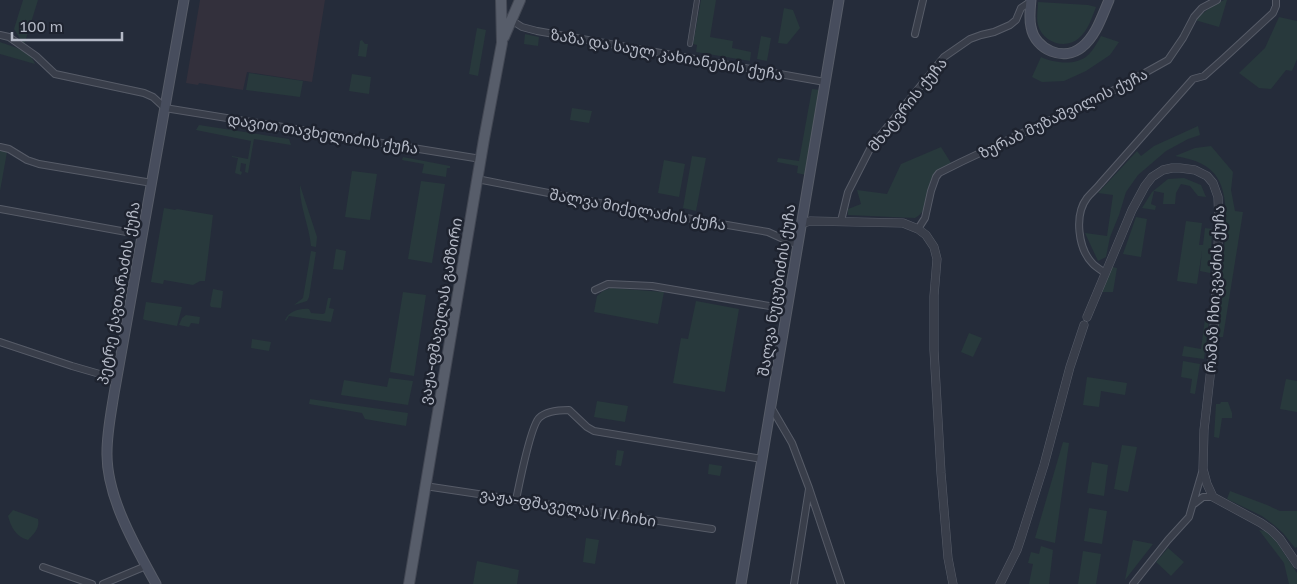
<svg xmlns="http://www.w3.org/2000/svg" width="1297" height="584" font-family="'Golos Text','Noto Sans Georgian',sans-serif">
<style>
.medical{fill:#33303c}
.green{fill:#28393c}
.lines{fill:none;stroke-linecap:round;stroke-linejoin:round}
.pedestrian-casing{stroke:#575c68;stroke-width:6}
.minor-casing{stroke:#575c68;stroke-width:8}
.tertiary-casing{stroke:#575c68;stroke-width:9}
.secondary-casing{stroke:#575c68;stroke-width:11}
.primary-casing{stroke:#424753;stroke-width:12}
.pedestrian{stroke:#393e4a;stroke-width:4.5}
.minor{stroke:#393e4a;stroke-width:6}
.tertiary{stroke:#393e4a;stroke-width:8}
.secondary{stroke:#474d5d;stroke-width:9}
.primary{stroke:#575d6a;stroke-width:10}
.labels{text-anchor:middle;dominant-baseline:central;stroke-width:5;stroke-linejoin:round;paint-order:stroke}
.street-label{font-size:15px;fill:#b4b9c6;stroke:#1e232f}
</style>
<rect width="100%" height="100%" fill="#252c3a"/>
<path class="medical" d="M200,0h125l-13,82 -65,-10 -4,18 -44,-7 -1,2 -12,-2z"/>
<path class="green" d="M23,0h15l-14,45 -10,-16z
M701,0h15l-6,37 23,4 -1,7 19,4 -1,9 -54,-9 1,-7 -4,-1z
M1224,0h3l-8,27 -24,-7 17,-14z
M1038,2l50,3 8,2c-4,10 -8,24 -17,31 -13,12 -36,5 -41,-13 -2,-7 0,-16 0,-23z
M784,8l9,2 7,18 -13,16 -9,-1z
M1279,17l18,4v38l-5,12 -6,-1 -15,19 -12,-1 -20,-15 26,-25z
M477,28l9,2 -8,46 -9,-2z
M525,34l14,3 -1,9 -14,-2z
M761,36l10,2 -4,23 -10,-2z
M1101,36l18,6 -9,13 -24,16 -22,10 -22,1 -10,-5 9,-20c13,6 34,9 46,-1 6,-5 10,-13 14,-20z
M362,40l3,4h3l-2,13 -8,-1 2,-15z
M0,42c13,5 30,8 35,22l-35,-10z
M249,73l54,8 -3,16 -54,-7z
M352,74l19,3 -2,17 -20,-3z
M812,89l9,1 -15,85 -9,-2 1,-7 -21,-4 1,-4 21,3z
M572,108l20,3 -3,12 -19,-3z
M199,125l90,14 2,6 -37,-6 -6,34 -3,-1 1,-8 -5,-1 -1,8 2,1 -1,3 -6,-2 3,-15 -6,-1v-1l16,3 3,-18 -55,-11z
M1198,126l2,9 -12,4 -22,12 -28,24 -12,17 -7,23 -9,22 -4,20 -8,4 -13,-28 22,3 6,-41 -15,-2 39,-42 4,5 13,-10z
M1211,146l22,26 -2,18 4,21 8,1 -20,125h-6l9,-113c0,-41 -7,-61 -51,-68l20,-8z
M941,147l10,16c-6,3 -14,7 -17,12 -10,14 -2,34 -19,43l-67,-3v-6l13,-5 -4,-14 30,4 14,-30z
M0,150l7,2 -7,39z
M692,156l14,2 -10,53 -13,-3z
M403,157l47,9v2h-3l-1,9 -24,-4 2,-9 -22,-4z
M664,160l21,4 -6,33 -21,-4z
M352,171l25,3 -7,46 -25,-3z
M1184,178l17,7 5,12 -8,-1 -8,-10 -9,-2 -5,9 -1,11h-12l1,-11 -10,-2 -3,13 5,2 -1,4 -13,-2 10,-16 16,-13z
M421,181l24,3 -13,79 -24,-4z
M300,185l17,52 -1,10 -5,-1c-2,-21 -12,-41 -11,-61z
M164,208l11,2 2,-1 36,6 -8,66h-5l-7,4 -29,-5 -1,4 -12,-2z
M1136,217l11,2 -6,38 -18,-3z
M1186,221l16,2 -3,22h4l2,-17 7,1 -2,44 -10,-2 2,-20 -5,33 -20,-3z
M336,249l10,2 -3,19 -10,-1z
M311,251l5,1 -7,45 -2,4 -13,4 9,-7z
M1112,267l5,1 -4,24h-11z
M611,288l53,4 -6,32 -64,-12 3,-16 6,-5z
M213,289l10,2 -2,17 -10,-1 -1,-2z
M403,292l23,3 -12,81 -24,-4z
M328,298h3l-2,10 5,1 -3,13 -42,-6 -3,5 -1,-1c4,-9 15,-12 24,-11l2,4 12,1 2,-1z
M696,301l43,8 -14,83 -52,-9 8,-45 7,1z
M146,302l36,5 -5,19 -32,-6 -2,-1z
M186,315l14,2 -1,7 -8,-1 -2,4 -10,-2 3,-7z
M1205,319l4,1 -5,39 -22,-3 2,-10 17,3z
M969,333l13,5 -9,19 -12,-5z
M252,339l19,3 -2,9 -18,-3z
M1183,361l17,3 -5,30 -5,-1 2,-14 -11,-2z
M1087,377l40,6 -2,12 -24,-4 -2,16 -16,-2z
M389,378l24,3 -5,24 -67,-10 3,-15 43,7z
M1286,379l11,2v31l-17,-3z
M310,399l98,14 -2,13 -41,-7 -3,-6 -53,-9z
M597,401l31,5 -3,16 -31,-5z
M1221,402h7l4,11v5h-10l-3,20 -5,-1 2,-33h4z
M1063,442l6,1 -14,100 -20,-5z
M1122,445l15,2 -9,45 -14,-3z
M617,450l7,1 -3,15 -6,-1z
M1092,462l16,3 -4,31 -17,-3z
M709,464l13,2 -2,10 -12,-2z
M1230,491l37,14 13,6h17v36l-2,1 -12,-15 -9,-8 -12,-9 -35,-17z
M1089,508l18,3 -5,33 -18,-3z
M13,510l25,9c2,9 -4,15 -10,21 -12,-3 -17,-13 -20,-24z
M1259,530l7,1 10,10 21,32v11h-8l-5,-21z
M586,538l13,2 -4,24 -12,-2z
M1133,540l20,4 -28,36z
M1041,546l12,4 -4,34h-20l4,-20 -5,-1 3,-11 8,2z
M1168,548l16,14 -13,14 -15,-14z
M1083,551l18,3 -5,30h-18z
M477,561l42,9 -2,14h-44z"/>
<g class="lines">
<defs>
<path id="pedestrian" d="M690,44l7,-44"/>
<path id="minor" d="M511,20l11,7 15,4 288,51
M915,34l8,-34
M0,35l9,2 27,19 19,18 89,19 9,4 12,11 316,51
M0,147l9,2 18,11 12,4 113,19
M477,179l133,26 158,27 22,10 8,2
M0,209l143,26
M841,221l7,-29 23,-45 73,-90 26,-18 11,-4 13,-3 16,-7 6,-5 5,-12 9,-6
M918,229l7,-11 6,-27 5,-14 3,-4 22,-11 155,-73 52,-29 15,-22 11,-21 8,-9 15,-8
M1105,273c-4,-3 -9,-6 -12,-9 -15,-15 -19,-49 -6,-66 4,-5 9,-9 13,-14l93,-105 11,-3 18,-16 51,-47 3,-7v-6
M595,290l13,-6 44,2 135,23
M0,342l72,24 45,13
M771,407l21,36 17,45 32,96
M425,486l287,43
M516,500c3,-15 15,-74 23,-82 7,-7 21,-8 30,-8l18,17 7,4 168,28
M1194,504l9,-7h10
M43,567l49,17
M103,584l43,-18
M794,584l15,-95
M1133,584l35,-44 21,-23 14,-48"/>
<path id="tertiary" d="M801,224l9,-3 93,2 15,6 8,6 8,12 3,12 -3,37v54l7,123 7,85 5,26
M1087,317l45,-107 13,-24 7,-9 11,-7 9,-2h8l15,2 12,6 6,7 5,14 1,28 -6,125 -9,80 -1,39 4,15 6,13 48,26 10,7 9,9 17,25
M1000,584l17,-34 4,-12 23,-73 26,-98 14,-42"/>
<path id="secondary" d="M1031,0c-1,9 -2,19 0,27 4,23 33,35 51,20 14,-11 20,-31 27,-47
M156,584c-21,-38 -50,-88 -49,-132 0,-19 4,-39 7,-58l70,-394
M741,584l98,-584"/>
<path id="primary" d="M504,37l16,-37
M409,584l75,-445 18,-96 -1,-43"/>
</defs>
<use href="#pedestrian" class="pedestrian-casing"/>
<use href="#minor" class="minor-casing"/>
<use href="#tertiary" class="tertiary-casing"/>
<use href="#secondary" class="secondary-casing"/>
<use href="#primary" class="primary-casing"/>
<use href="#pedestrian" class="pedestrian"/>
<use href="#minor" class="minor"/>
<use href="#tertiary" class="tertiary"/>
<use href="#secondary" class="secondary"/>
<use href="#primary" class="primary"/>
</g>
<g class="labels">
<g class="street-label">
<text transform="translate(667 54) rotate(10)">ზაზა და საულ კახიანების ქუჩა</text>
<text transform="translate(907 104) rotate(-51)">მხატვრის ქუჩა</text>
<text transform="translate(1063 113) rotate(-26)">ზურაბ მუზაშვილის ქუჩა</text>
<text transform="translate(323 133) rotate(9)">დავით თავხელიძის ქუჩა</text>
<text transform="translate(638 209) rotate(10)">შალვა მიქელაძის ქუჩა</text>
<text transform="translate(1214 289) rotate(-87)">რამაზ ჩხიკვაძის ქუჩა</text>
<text transform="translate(776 290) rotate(-81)">შალვა ნუცუბიძის ქუჩა</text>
<text transform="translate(118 293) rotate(-80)">პეტრე ქავთარაძის ქუჩა</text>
<text transform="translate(440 311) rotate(-80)">ვაჟა-ფშაველას გამზირი</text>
<text transform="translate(568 507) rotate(9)">ვაჟა-ფშაველას IV ჩიხი</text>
</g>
</g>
<path d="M12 32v8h110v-8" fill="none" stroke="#b4b9c6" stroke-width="2.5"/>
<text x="20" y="32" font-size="15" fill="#b4b9c6" stroke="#1e232f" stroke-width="4" paint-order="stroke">100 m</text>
</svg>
